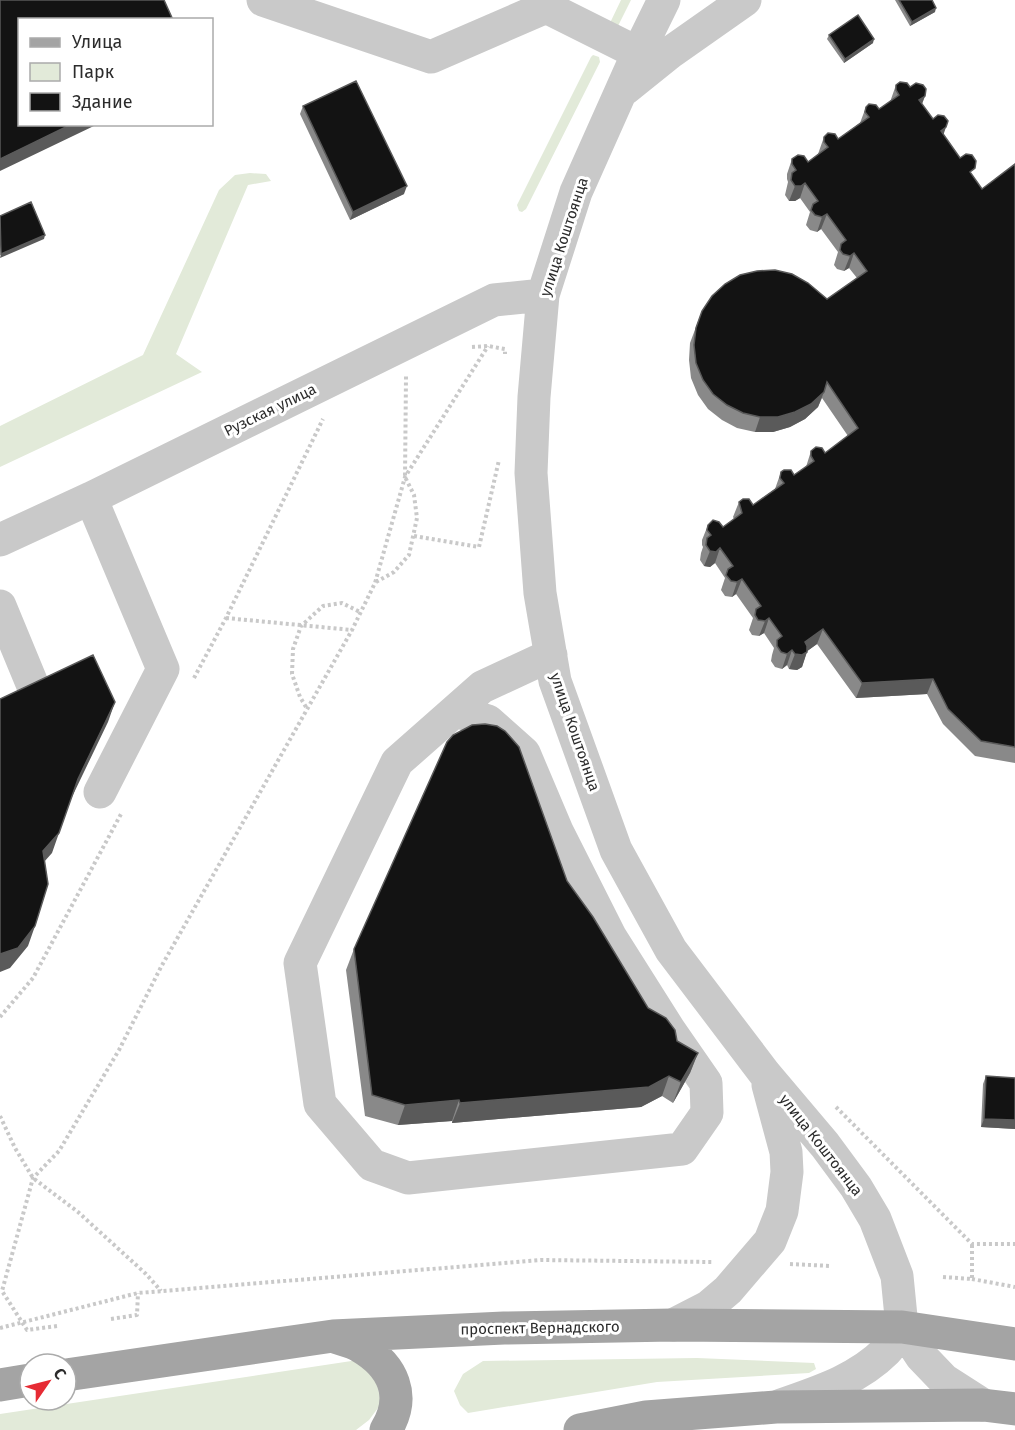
<svg xmlns="http://www.w3.org/2000/svg" width="1015" height="1430" font-family="'Fira Sans',sans-serif">
<style>
.green{fill:#e2ead9}
.lines{fill:none;stroke-linecap:round;stroke-linejoin:round}
.path{stroke:#c9c9c9;stroke-width:4;stroke-dasharray:3 3;stroke-linecap:butt}
.minor{stroke:#c9c9c9;stroke-width:33}
.major{stroke:#a4a4a4;stroke-width:33}
.wall{fill:#898989}
.shaded-wall{fill:#5a5a5a}
.building{fill:#131313;stroke:#5a5a5a;stroke-width:1.5}
.labels{text-anchor:middle;dominant-baseline:central;stroke-width:6;stroke-linejoin:round;paint-order:stroke}
.street-label{font-size:15px;fill:#2c2c2c;stroke:#fff}
</style>
<rect width="100%" height="100%" fill="#fff"/>
<path class="green" d="M621,0h10l-13,26 -8,-3z
M593,55l6,2 1,5 -74,147 -4,3 -3,-1 -2,-6 74,-148z
M250,173l16,1 5,7 -23,4 -72,169 26,18 -202,95v-41l143,-71 76,-165 16,-15z
M697,1358l117,5 2,6 -7,4 -152,9 -189,31 -8,-8 -6,-14 9,-17 20,-13z
M358,1360l17,12 6,32 -12,16 -13,10h-356v-16z"/>
<g class="lines">
<path class="path" d="M472,347l16,-1 17,3v5
M414,536l65,11 20,-87
M376,582l18,-10 15,-17 8,-37 -3,-23 -9,-18 1,-101
M226,618l126,12
M194,678l32,-60 97,-199
M306,707l-6,-10 -8,-23 1,-25 8,-23 22,-20 19,-3 18,9
M0,1017l33,-39 88,-164
M836,1107l136,137h43
M0,1116l15,32 18,30 45,34 68,62 15,17
M790,1264l41,2
M943,1277l29,2v-35
M972,1279l43,8
M111,1319l26,-4 1,-22
M57,1326l-30,4 -25,-39 31,-113 26,-27 60,-101 42,-83 191,-337 23,-47 30,-106 83,-131
M0,1328l138,-35 403,-33 172,2"/>
<path class="minor" d="M263,0l168,57 115,-50 92,46
M664,0l-26,53 -62,139 -33,103 -9,102 -3,76 9,120 15,88 61,169 55,100 94,124 60,71 31,42 19,32 22,57 5,51 19,29 23,24 39,25
M625,89l46,-37 74,-52
M91,498l72,171 -63,123
M0,540l91,-42 403,-198 49,-5
M0,606l38,92
M455,711l33,10 36,32 33,78 53,105 60,95 36,52 1,30 -25,36 -274,29 -36,-13 -52,-61 -20,-141 97,-201 85,-75 69,-32
M673,1325l35,-18 20,-17 42,-49 12,-30 5,-39 -1,-20 -18,-67
M781,1405c37,-13 76,-25 105,-54 6,-6 11,-16 16,-24"/>
<path class="major" d="M335,1337c8,3 19,5 26,10 32,19 46,49 25,83
M66,1375l267,-39 171,-8 169,-3 229,2 113,17
M0,1385l30,-5
M580,1430l66,-13 130,-10 207,-2 32,4"/>
</g>
<path class="wall" d="M895,0h37l3,12 -25,14z
M829,35l44,8 -29,20 -17,-24z
M896,85l14,2 15,9 -3,8 60,85 33,-25v599l-40,-7 -32,-32 -16,-30 -71,4 -39,-54 -10,7 -5,16 -5,3 -8,-1 -2,-4 -5,4 -7,-2 -4,-6 1,-6 2,-7 -10,-15 -5,3 -7,-1 -3,-5 4,-12 -17,-24 -4,3 -7,-1 -4,-6 4,-12 -10,-15 -5,4 -6,-1 -4,-6 1,-7 2,-6 -1,-2v-5l6,-15 15,2 11,-8 -1,-2 6,-15 14,3 22,-16 6,-17 13,3 12,-8 5,-16 14,2 23,-17 -26,-38 -4,9 -13,12 -15,8 -17,5h-18l-18,-4 -15,-8 -14,-11 -10,-14 -7,-17 -2,-18 1,-17 12,-32 125,-12 30,-21 -8,-10 -5,3 -7,-2 -3,-4 4,-13 -17,-23 -4,3 -7,-2 -4,-5 4,-13 -10,-14 -5,3h-6l-4,-6 3,-13 -1,-3v-5l5,-15 16,3 10,-8 6,-17 14,2 22,-16 6,-16 13,2 11,-7z
M303,106l101,88 -54,26 -50,-106z
M567,881l81,127 29,33 21,12 -8,20 -17,30 -11,-7 -21,11 -189,16v-2l-54,4 -33,-9 -19,-146 8,-21z
M986,1076l29,2v51l-34,-2 2,-43z"/>
<path class="shaded-wall" d="M936,8l-1,4 -25,14 2,-4z
M874,39l-1,4 -29,20 1,-4z
M925,96l-6,15v-11z
M72,124h26l-98,47v-12z
M946,127l-5,15v-11z
M805,183l-5,15 -5,3h-6l6,-15z
M407,186l-3,8 -54,26 3,-8z
M827,214l-6,15 -4,3 5,-15z
M45,235l-1,4 -44,19 1,-4z
M854,253l-5,15 -5,3 6,-15z
M824,392l-6,15 -13,12 -15,8 -17,5h-18l5,-15z
M720,548l-5,15 -5,4 -6,-1 6,-15z
M742,579l-6,15 -4,3 5,-15z
M769,618l-5,15 -5,3 6,-15z
M823,629l-6,15 -15,11 5,-3 -5,15 -5,3 -8,-1 6,-15 10,-12z
M792,650l-5,15 -5,4 5,-15z
M933,679l-6,15 -71,4 6,-15z
M115,702l-7,20 -37,77 7,-20z
M59,833l-7,20 -16,18 7,-20z
M35,926l-7,20 -18,22 -10,4v-18z
M698,1053l-8,20 -17,30 8,-21z
M669,1076l-7,20 -21,11 -189,16 8,-20z
M459,1100l-7,21 -54,4 7,-20z
M984,1119l31,1v9l-34,-2z"/>
<path class="building" d="M0,0h164l9,20h-153v104h52l-72,35z
M899,0h33l4,8 -24,14z
M858,15l16,24 -29,20 -16,-24z
M356,81l51,105 -54,26 -50,-106z
M900,82l7,1 3,4 6,-4 7,2 3,4 -1,7 -6,4 14,19 5,-4 6,1 4,5 -2,6 -5,4 19,27 6,-4 6,1 4,6 -1,7 -5,4 12,17 33,-25v583l-34,-6 -33,-32 -15,-30 -71,4 -39,-54 -18,13 2,4v6l-5,3 -7,-1 -3,-4 -5,4 -6,-2 -4,-6v-6l5,-4 -13,-18 -4,3 -7,-1 -3,-5 1,-6 5,-3 -19,-27 -5,3 -6,-1 -5,-6 2,-6 5,-3 -13,-18 -4,4 -6,-1 -4,-6 1,-7 4,-3 -4,-5 1,-5 5,-5 6,2 4,5 19,-14 -3,-11 4,-3h6l4,6 31,-22 -4,-5 1,-6 3,-2h7l3,5 20,-14 -3,-5v-5l5,-4 6,1 3,5 33,-25 -31,-46 -3,10 -13,12 -16,8 -17,5h-18l-17,-4 -16,-8 -14,-11 -10,-14 -7,-17 -2,-18 2,-17 6,-17 10,-15 13,-12 15,-9 17,-4 18,-1 17,4 16,9 19,16 40,-28 -13,-18 -4,3 -7,-2 -3,-4 1,-6 5,-4 -19,-26 -5,3 -7,-2 -4,-5 2,-6 5,-3 -13,-18 -4,3h-6l-4,-6 1,-7 4,-3 -4,-6v-5l6,-4 6,1 4,6 20,-15 -4,-5v-5l4,-4 7,1 3,5 31,-22 -4,-5 1,-5 3,-3 7,1 3,4 20,-14 -3,-5v-5z
M31,202l14,33 -44,19 -1,-38z
M93,655l22,47 -37,77 -19,54 -16,18 5,33 -13,42 -17,22 -18,6v-255z
M485,724l12,2 8,5 14,16 48,134 26,36 55,91 18,10 9,12 2,11 21,12 -17,29 -12,-6 -20,11 -189,16 -1,-3 -54,5 -33,-10 -18,-146 93,-207 6,-7 19,-10z
M986,1076l29,2v42l-31,-1z"/>
<g class="labels">
<g class="street-label">
<text transform="translate(564 237) rotate(-72)">улица Коштоянца</text>
<text transform="translate(270 410) rotate(-26)">Рузская улица</text>
<text transform="translate(575 732) rotate(71)">улица Коштоянца</text>
<text transform="translate(821 1145) rotate(52)">улица Коштоянца</text>
<text transform="translate(540 1328) rotate(-1)">проспект Вернадского</text>
</g>
</g>
<rect x="18" y="18" width="195" height="108" fill="#ffffff" stroke="#ababab" stroke-width="1.5"/>
<rect x="30" y="38" width="30" height="9" fill="#a4a4a4" stroke="#ababab" stroke-width="1.5"/>
<text x="72" y="48" font-size="18" fill="#2c2c2c">Улица</text>
<rect x="30" y="63" width="30" height="18" fill="#e2ead9" stroke="#ababab" stroke-width="1.5"/>
<text x="72" y="78" font-size="18" fill="#2c2c2c">Парк</text>
<rect x="30" y="93" width="30" height="18" fill="#131313" stroke="#ababab" stroke-width="1.5"/>
<text x="72" y="108" font-size="18" fill="#2c2c2c">Здание</text>
<g transform="translate(48 1382) rotate(55)"><circle r="28" fill="#ffffff" stroke="#ababab" stroke-width="1.5"/>
<path d="M0-4.5L10 22L0 15L-10 22Z" fill="#e62b34"/>
<text y="-9" font-size="16" font-weight="bold" text-anchor="middle" fill="#2c2c2c">С</text>
</g>
</svg>
